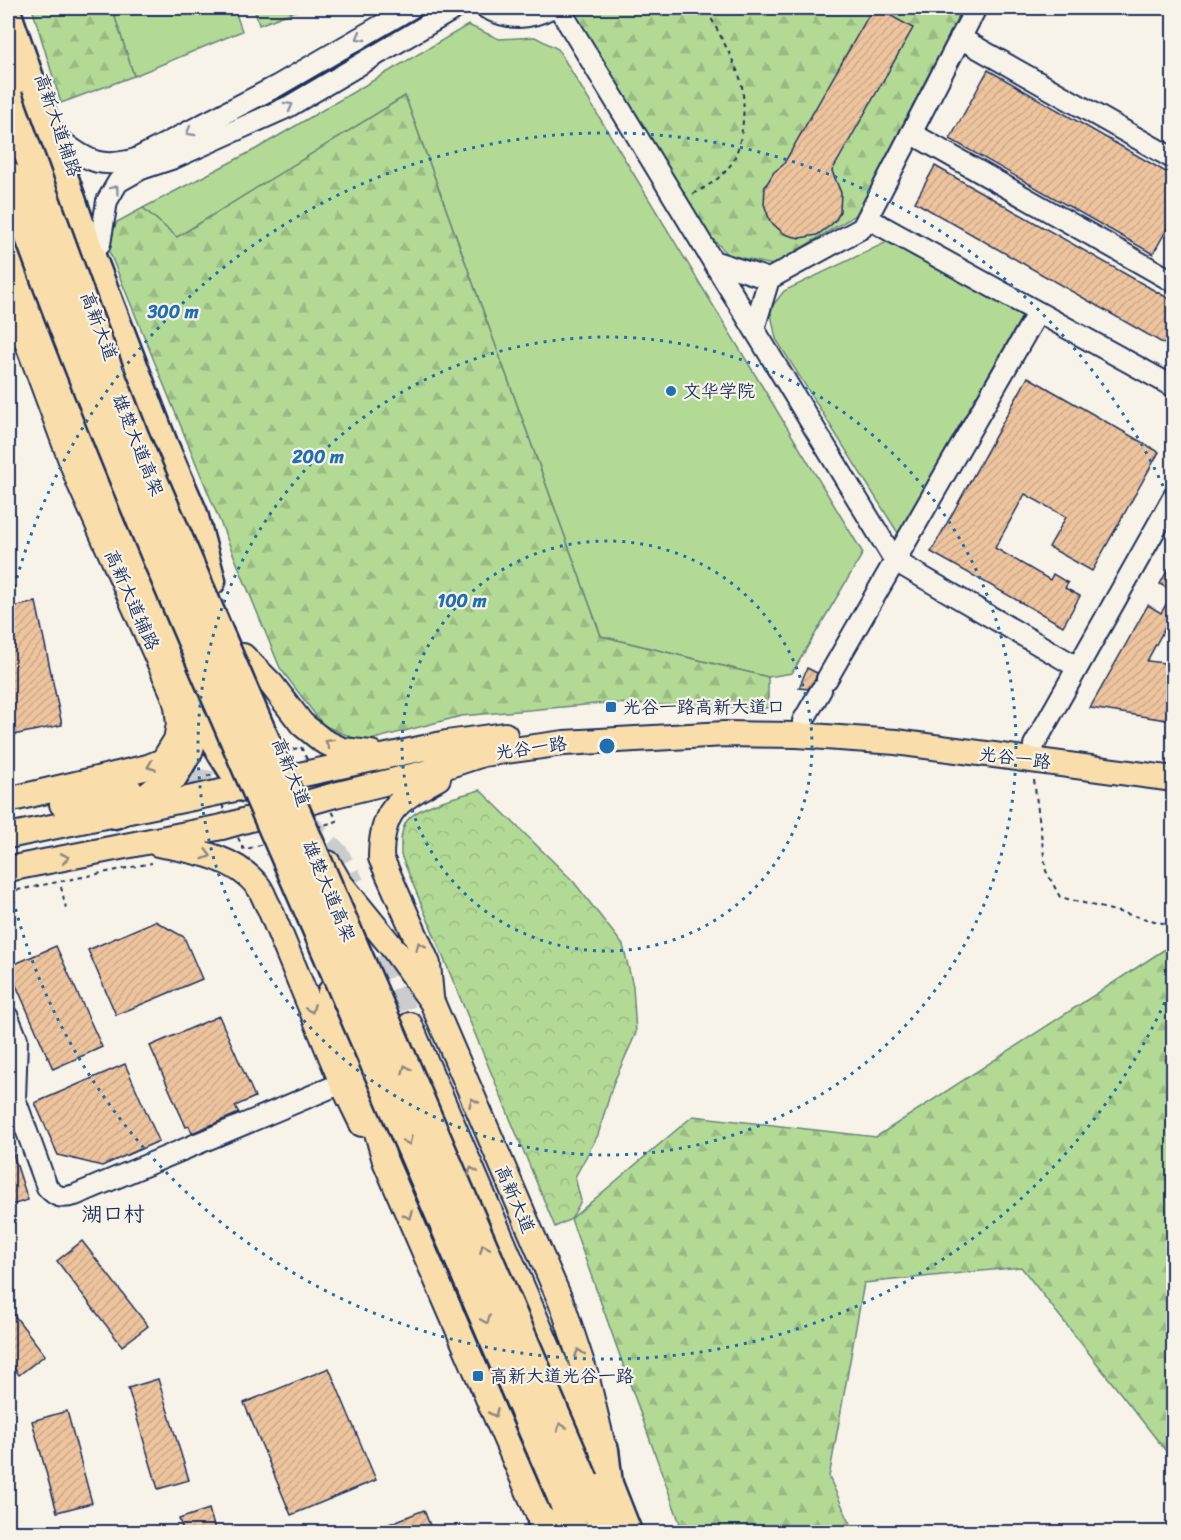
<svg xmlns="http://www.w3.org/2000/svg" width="1181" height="1540" font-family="Sriracha,'LXGW WenKai TC',sans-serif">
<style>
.grass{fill:#b3da95;stroke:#67847a;stroke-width:1.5}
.forest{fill:url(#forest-firs);stroke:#67847a;stroke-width:1.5}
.park{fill:url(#park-crowns);stroke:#67847a;stroke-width:1.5}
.building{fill:url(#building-hatch);stroke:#1b2f5e;stroke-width:1.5}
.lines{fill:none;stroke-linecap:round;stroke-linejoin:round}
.major-tunnel{stroke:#cbcccc;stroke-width:24;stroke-dasharray:24 12;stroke-linecap:butt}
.minor-casing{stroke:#1b2f5e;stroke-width:24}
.major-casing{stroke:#1b2f5e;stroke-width:28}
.highway-casing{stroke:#1b2f5e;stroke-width:33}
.path{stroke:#1b2f5e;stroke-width:2;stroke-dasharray:4.5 4.5;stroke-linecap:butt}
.minor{stroke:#f7f3e8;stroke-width:20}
.major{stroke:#f9deab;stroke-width:24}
.highway{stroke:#f9deab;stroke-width:28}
.highway-bridge-casing{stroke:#1b2f5e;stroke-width:33;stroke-linecap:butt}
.highway-bridge{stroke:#f9deab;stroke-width:28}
.oneway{stroke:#8991a3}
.oneway2{stroke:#8a8684}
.ring{fill:none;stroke:#1f6fb2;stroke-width:3;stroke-dasharray:3 6}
.poi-dot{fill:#1f6fb2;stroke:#f7f3e8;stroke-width:2}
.labels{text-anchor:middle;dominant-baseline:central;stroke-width:4.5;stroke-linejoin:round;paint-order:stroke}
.street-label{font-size:18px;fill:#1b2f5e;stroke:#f7f3e8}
.poi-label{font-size:18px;fill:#1b2f5e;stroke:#f7f3e8;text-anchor:start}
.quarter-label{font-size:21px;fill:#1b2f5e;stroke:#f7f3e8}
.centre{fill:#1f6fb2;stroke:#f7f3e8;stroke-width:3}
.ring-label{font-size:18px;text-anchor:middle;font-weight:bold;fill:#1f6fb2;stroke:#f7f3e8;stroke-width:4.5;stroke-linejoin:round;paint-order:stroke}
</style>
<defs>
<pattern id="forest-firs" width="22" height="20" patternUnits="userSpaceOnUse" patternTransform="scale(1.5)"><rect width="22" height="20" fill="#b3da95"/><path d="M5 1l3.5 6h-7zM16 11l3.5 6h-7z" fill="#99bb83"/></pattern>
<pattern id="park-crowns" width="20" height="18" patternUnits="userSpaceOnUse" patternTransform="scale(1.5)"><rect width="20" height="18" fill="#b3da95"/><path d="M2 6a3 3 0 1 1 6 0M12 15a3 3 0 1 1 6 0" fill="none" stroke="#99bb83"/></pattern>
<pattern id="building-hatch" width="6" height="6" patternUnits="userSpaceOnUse" patternTransform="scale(1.5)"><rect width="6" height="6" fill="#edc49d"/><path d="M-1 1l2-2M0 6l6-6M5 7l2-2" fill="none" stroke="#cba98a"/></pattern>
</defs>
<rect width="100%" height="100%" fill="#f7f3e8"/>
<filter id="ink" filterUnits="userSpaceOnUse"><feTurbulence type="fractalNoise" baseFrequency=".0167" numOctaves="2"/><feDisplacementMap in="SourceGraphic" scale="12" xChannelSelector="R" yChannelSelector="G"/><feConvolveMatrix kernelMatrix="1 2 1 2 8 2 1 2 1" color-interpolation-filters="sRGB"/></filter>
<g filter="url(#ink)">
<path class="grass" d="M112,8h122l8,23 -108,45z
M254,8h49l-44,17z
M468,25l31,14 36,-2 23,12 305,504 -71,120 -24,4 -167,-41 -196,-540 -228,142 -34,-30 113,-59z
M889,241l133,75 -124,217 -122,-194 -6,-30 14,-18z"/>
<path class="forest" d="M32,8h80l22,68 -73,27z
M568,8h395l-107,207 -83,50 -44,-10 -23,-23z
M405,96l196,540 167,41v31l-161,-5 -146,13 -98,26 -40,-17 -43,-57 -173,-422 10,-24 26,-14 34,29z
M1173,944v516l-152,-193 -157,16 -35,194 25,55h-171l-112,-313 122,-103 183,21z"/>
<path class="park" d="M480,790l93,91 50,64 10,41 3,47 -23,51 -15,51 -23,42 6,24 -10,18 -16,8 -154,-372c0,-11 -1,-23 5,-33 11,-17 54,-26 74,-32z"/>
<path class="building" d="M873,8h4l36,20 -81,143 9,22 -1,18 -3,7 -6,7 -14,10 -17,3 -9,-2 -8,-3 -13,-12 -6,-17 1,-17 9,-15 9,-7z
M988,70l185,106v42l-20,36 -203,-115z
M935,166l238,135v48l-258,-147z
M1028,377l131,75 -67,119 -43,-24 17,-30 -41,-23 -30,54 55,32 3,-6 15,9 -3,5 15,8 -17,30 -132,-74z
M1173,560v70l-7,-4 -19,35 26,3v57l-83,-13 58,-103 13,8 12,-21 -13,-8z
M36,602l26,123 -54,11v-128z
M807,668l10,5 -2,7 -7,9 -9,-1z
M155,921l29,16 18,42 -86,36 -28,-65z
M56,946l46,101 -49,22 -45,-102z
M219,1016l36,81 -20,9 4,7 -47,20 -3,-7 -3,1 -36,-81z
M125,1064l34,77 -57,25 -44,-11 -23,-52z
M8,1144h2l18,56 -20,6z
M82,1241l66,85 -26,20 -65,-85z
M8,1307l37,48 -26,20 -11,-15z
M329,1368l47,112 -85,35 -47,-112z
M158,1379l31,101 -31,9 -30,-101z
M67,1411l25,92 -35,9 -25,-91z
M209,1509l7,24h-32l-5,-14z
M424,1510l9,23h-64v-1z"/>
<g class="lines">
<path class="major-tunnel" d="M152,788l48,-7 39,8
M302,820l34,33 17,31
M368,922l42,103"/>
<defs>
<path id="minor" d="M486,8c22,12 43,12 65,0
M559,8l336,553 182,106
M960,38l214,121
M911,133l263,149
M63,142c27,21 40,26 73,17l141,-73 134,-78
M867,218l307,169
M100,244l7,-43 11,-19 23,-13 33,-11 114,-51 168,-99
M713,261l56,18
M754,329l15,-50 93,-51 114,-220
M827,679l211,-367
M803,721l18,-31
M1034,745l140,-249
M8,1017l9,22 -2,60 32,88c9,10 14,12 28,8l267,-112"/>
<path id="major" d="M8,75l13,37
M8,290l71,192 94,211 4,13 2,18 -3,16 -13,21 -15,6 -140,33
M243,656l29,29 30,39 21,17 19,9 29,3
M62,804l68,-14
M8,836l199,-41 240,-52 58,-8
M158,844c35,7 76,12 100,42 5,6 7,15 11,21l73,176 20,41
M328,863l11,19 57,70 36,50 132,307 23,70 17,71
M8,869l214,-42 113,-32 90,-22 58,-19 81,-11 161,-9 72,1 99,7 278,37
M330,992c23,55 39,112 55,169l161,371
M431,997l-3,-33 -47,-106c0,-50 18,-58 57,-80
M410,1025l167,390 22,29"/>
<path id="highway" d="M8,17l82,237 73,190 30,70 18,67
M8,253l86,222 98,222 17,28 13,28 22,34
M115,814l31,-15 27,-23 16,-27 6,-22 -3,-30
M604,1450l4,34 19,48
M584,1481l22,51
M561,1495l14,37
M542,1521l6,11"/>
</defs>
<use href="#minor" class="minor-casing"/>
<use href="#major" class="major-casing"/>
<use href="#highway" class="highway-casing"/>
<path class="path" d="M693,194c13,-7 27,-15 36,-27 15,-19 18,-67 11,-89 -9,-24 -23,-48 -34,-70
M301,747l36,74 -93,29 -36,-74z
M1034,780l12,91 14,26 114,29
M61,887l5,21
M8,892l144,-29"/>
<use href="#minor" class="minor"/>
<use href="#major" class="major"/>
<use href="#highway" class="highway"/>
<defs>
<path id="highway-bridge" d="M8,97l78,215 48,124 450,1045
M8,176c89,253 198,498 305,744 83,192 165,383 248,575"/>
</defs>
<use href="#highway-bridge" class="highway-bridge-casing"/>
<use href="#highway-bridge" class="highway-bridge"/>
</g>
<defs><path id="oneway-chevron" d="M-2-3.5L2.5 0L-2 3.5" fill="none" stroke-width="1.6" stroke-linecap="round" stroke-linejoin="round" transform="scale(1.5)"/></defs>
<g class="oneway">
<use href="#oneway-chevron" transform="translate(360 37) rotate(150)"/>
<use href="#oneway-chevron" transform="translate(289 106) rotate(-29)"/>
<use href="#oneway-chevron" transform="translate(190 132) rotate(150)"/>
<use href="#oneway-chevron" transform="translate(115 189) rotate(-54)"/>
</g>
<g class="oneway2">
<use href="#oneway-chevron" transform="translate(329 743) rotate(-151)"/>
<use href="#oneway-chevron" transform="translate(151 766) rotate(158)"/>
<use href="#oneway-chevron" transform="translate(207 855) rotate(16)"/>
<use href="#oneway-chevron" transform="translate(65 858) rotate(-11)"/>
<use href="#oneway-chevron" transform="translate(420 946) rotate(-114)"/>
<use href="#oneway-chevron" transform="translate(311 1009) rotate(67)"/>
<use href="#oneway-chevron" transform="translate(406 1069) rotate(-113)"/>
<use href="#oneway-chevron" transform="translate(473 1102) rotate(-114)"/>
<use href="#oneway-chevron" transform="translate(408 1141) rotate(67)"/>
<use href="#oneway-chevron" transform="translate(472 1171) rotate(-113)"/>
<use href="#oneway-chevron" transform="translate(408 1215) rotate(67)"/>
<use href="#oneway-chevron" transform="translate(484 1248) rotate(-113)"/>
<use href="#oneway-chevron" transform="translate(486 1320) rotate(67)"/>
<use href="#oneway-chevron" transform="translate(579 1353) rotate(-108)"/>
<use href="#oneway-chevron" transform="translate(494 1413) rotate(66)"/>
<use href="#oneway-chevron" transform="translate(561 1427) rotate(-113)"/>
</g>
</g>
<g class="ring">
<circle cx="607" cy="746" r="205"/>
<circle cx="607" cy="746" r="409"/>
<path d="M1172 986A614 614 0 0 1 8 879M8 613A614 614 0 0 1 1172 506"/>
</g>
<g class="poi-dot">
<circle cx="671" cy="391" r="6"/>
<rect x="605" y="701" width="12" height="12" rx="3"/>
<rect x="472" y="1370" width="12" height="12" rx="3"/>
</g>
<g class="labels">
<g class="street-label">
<text transform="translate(58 125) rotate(71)">高新大道辅路</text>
<text transform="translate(99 326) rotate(69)">高新大道</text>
<text transform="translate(138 445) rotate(68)">雄楚大道高架</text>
<text transform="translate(132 600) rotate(66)">高新大道辅路</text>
<text transform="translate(531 748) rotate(-8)">光谷一路</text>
<text transform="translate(1015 758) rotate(7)">光谷一路</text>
<text transform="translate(291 772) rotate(68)">高新大道</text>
<text transform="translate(329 891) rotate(67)">雄楚大道高架</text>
<text transform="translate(515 1199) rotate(66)">高新大道</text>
</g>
<g class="poi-label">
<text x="683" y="391">文华学院</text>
<text x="623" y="707">光谷一路高新大道口</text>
<text x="490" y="1376">高新大道光谷一路</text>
</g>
<g class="quarter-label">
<text x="113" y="1214">湖口村</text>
</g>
</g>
<circle cx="607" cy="746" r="9" class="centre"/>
<g class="ring-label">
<text x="173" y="318">300 m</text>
<text x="318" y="463">200 m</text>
<text x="462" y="607">100 m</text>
</g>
<rect width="1181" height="1540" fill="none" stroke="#f7f3e8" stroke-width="30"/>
<rect x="15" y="15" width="1151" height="1510" fill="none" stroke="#1b2f5e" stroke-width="2" filter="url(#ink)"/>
</svg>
